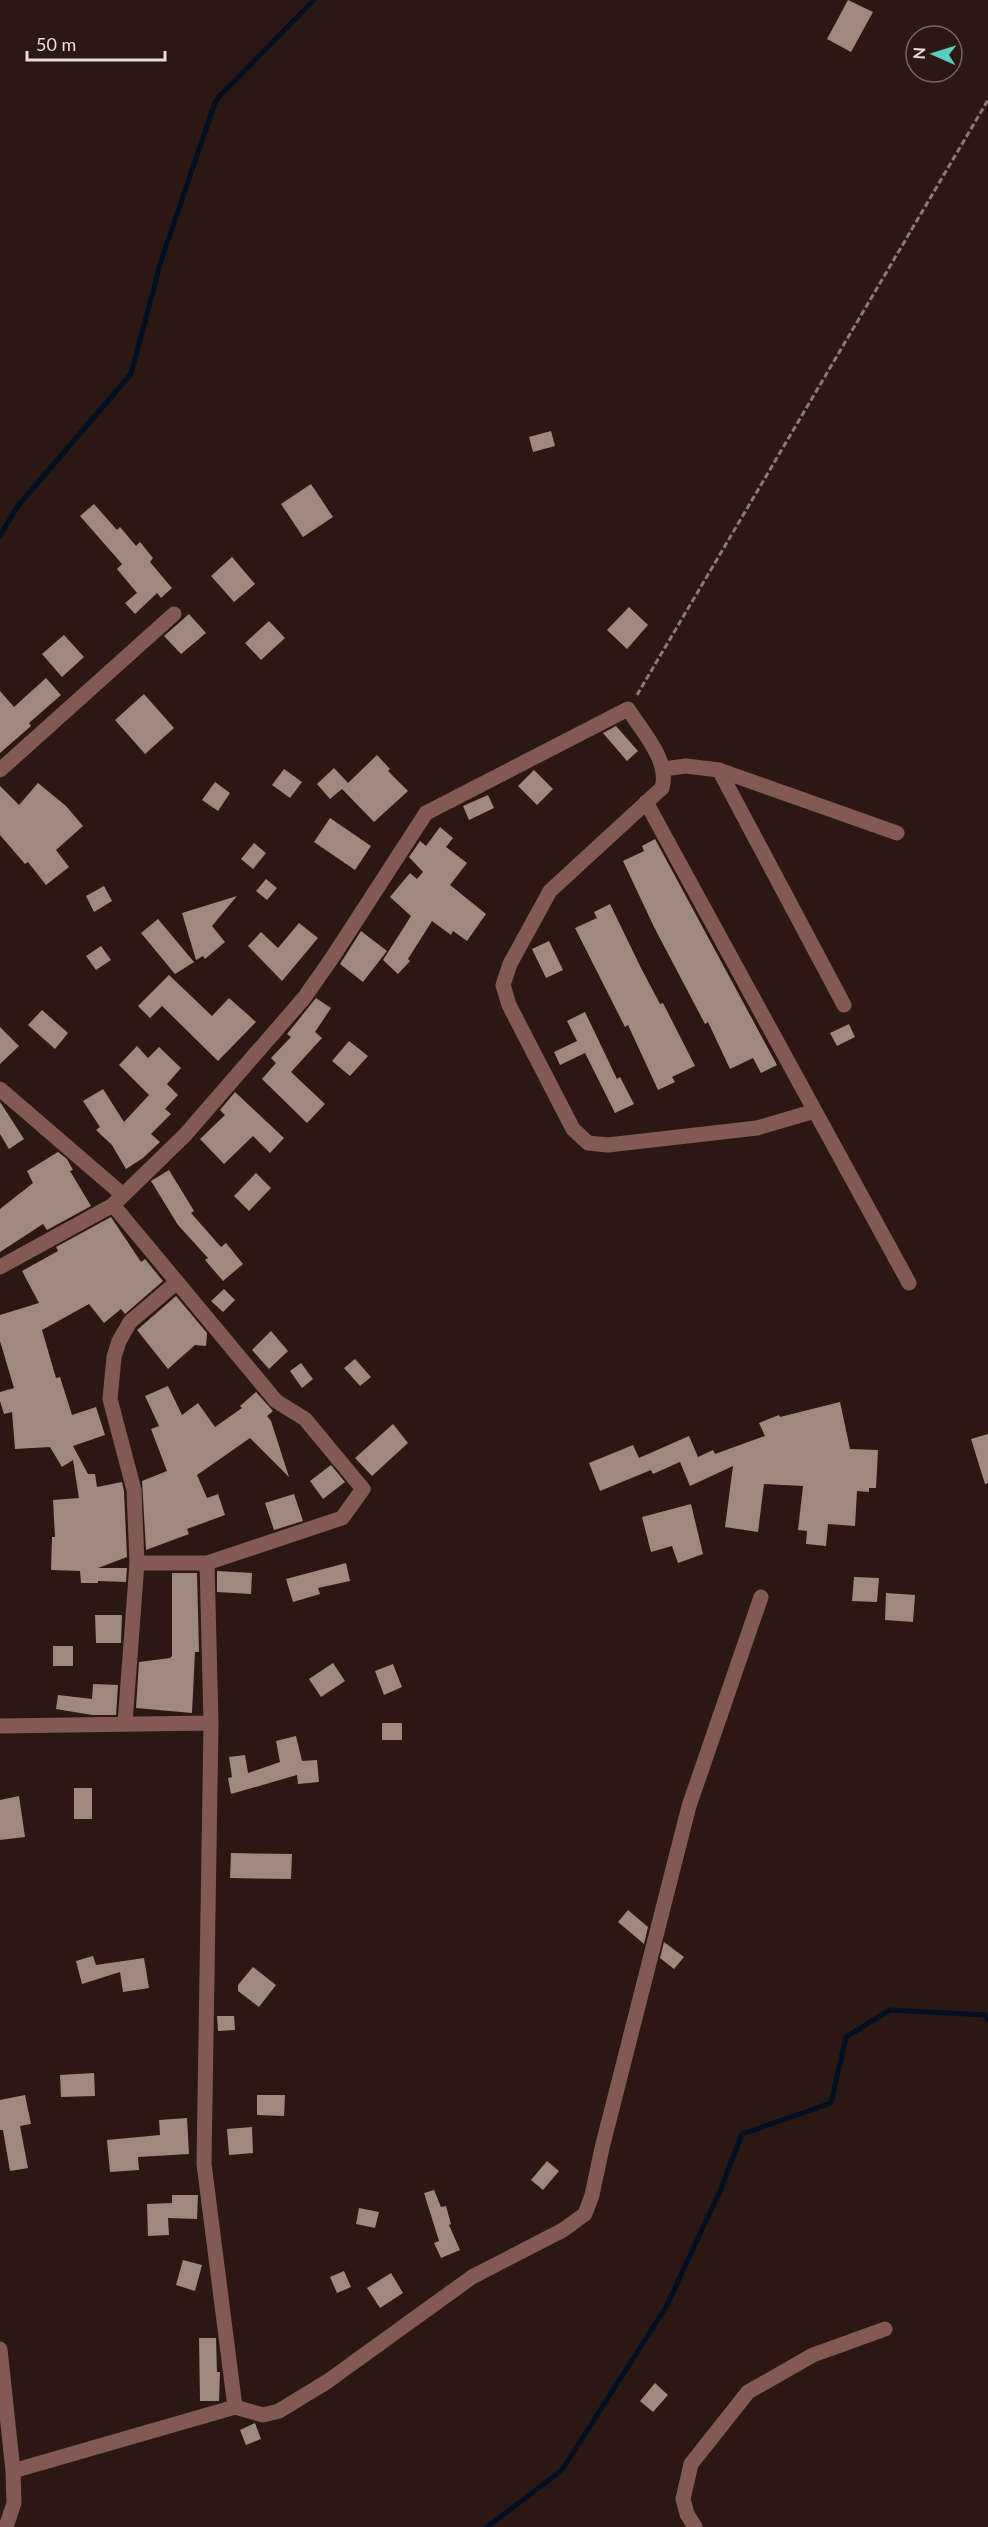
<svg xmlns="http://www.w3.org/2000/svg" width="988" height="2527" font-family="Lato,sans-serif">
<style>
.lines{fill:none;stroke-linecap:round;stroke-linejoin:round}
.stream{stroke:#000f23;stroke-width:5}
.building{fill:#a0887f}
.path{stroke:#8a7a74;stroke-width:3;stroke-dasharray:6 3;stroke-linecap:butt}
.minor{stroke:#825953;stroke-width:15}
</style>
<rect width="100%" height="100%" fill="#2b1812"/>
<g class="lines">
<path class="stream" d="M0,536l17,-29 114,-133 30,-113 55,-161 98,-100
M487,2527l75,-57 104,-163 54,-116 22,-57 89,-31 15,-66 44,-27 95,5 3,5"/>
</g>
<path class="building" d="M848,0l25,12 -22,40 -24,-13z
M551,431l4,15 -22,6 -4,-15z
M311,484l22,33 -30,20 -22,-33z
M94,504l23,26 3,-3 16,19 4,-4 13,16 -3,4 22,26 -11,10 -4,-5 -22,21 -10,-11 12,-10 -20,-24 5,-5 -42,-48z
M232,557l23,27 -21,18 -23,-26z
M629,607l19,18 -21,24 -20,-19z
M189,614l17,19 -25,21 -17,-18z
M269,621l16,17 -24,22 -16,-17z
M64,635l20,22 -22,20 -20,-23z
M46,678l15,17 -32,28 2,3 -31,27v-62l14,16z
M144,694l30,34 -29,26 -30,-34z
M616,726l22,25 -11,10 -24,-28z
M377,755l13,14 -2,2 20,20 -34,31 -32,-33 -12,10 -13,-15 17,-16 14,15z
M284,769l18,13 -12,16 -18,-13z
M534,770l19,19 -16,16 -19,-19z
M215,782l15,11 -12,18 -16,-11z
M38,783l28,23 17,20 -27,24 13,17 -23,18 -18,-23 -3,2 -25,-29v-49l19,19z
M488,795l6,13 -25,12 -6,-14z
M330,818l41,28 -16,24 -41,-28z
M440,827l13,11 -7,9 21,16 -17,22 36,29 -19,27 -14,-10 -2,4 -19,-14 -24,38 2,2 -12,13 -15,-14 28,-44 -21,-19 20,-24 7,6 6,-7 -14,-15 11,-16 6,5z
M655,839l122,226 -16,8 -8,-15 -23,11 -22,-47 -3,2 -51,-97 -31,-66 21,-10 -2,-5z
M254,843l12,10 -13,16 -12,-10z
M266,879l11,9 -10,12 -11,-9z
M104,886l8,15 -18,11 -8,-16z
M237,896l-25,30 13,16 -20,17 -2,-3 -7,4 -14,-47z
M610,904l31,64 19,36 3,-1 32,63 -23,11 3,5 -17,8 -30,-65 -3,2 -50,-99 22,-10 -3,-6z
M158,919l36,43 -19,12 -34,-41z
M299,923l19,15 -36,43 -34,-35 13,-14 17,16z
M361,931l26,20 -24,31 -23,-18z
M549,941l14,29 -17,8 -14,-29z
M101,946l10,14 -15,10 -10,-14z
M169,975l43,41 17,-18 27,24 -38,39 -56,-55 -12,12 -12,-12z
M316,998l15,10 -16,24 7,6 -31,34 34,32 -18,19 -45,-44 14,-16 -5,-5 20,-21 -4,-3z
M42,1010l26,23 -13,16 -27,-24z
M585,1012l32,67 3,-2 14,27 -19,9 -30,-60 -25,12 -6,-13 23,-11 -10,-20z
M849,1024l6,13 -18,9 -7,-13z
M0,1027l19,19 -19,18z
M349,1041l19,15 -18,20 -18,-15z
M137,1046l11,12 11,-11 22,21 -14,16 11,11 -13,14 6,5 -20,20 9,8 -17,16 -17,11 -14,-24 -16,-15 4,-3 -17,-26 20,-12 21,33 25,-27 -30,-30z
M235,1092l49,46 -14,15 -17,-17 -29,28 -24,-25 25,-24 -5,-5z
M0,1102l24,37 -15,10 -9,-15z
M58,1152l9,7 6,11 -3,1 21,35 -44,24 -4,-6 -43,28v-43l33,-26 -6,-12z
M169,1170l25,41 -3,2 30,34 5,-4 17,21 -20,17 -18,-21 3,-2 -30,-33 -27,-44z
M256,1173l15,15 -22,23 -15,-15z
M111,1217l30,45 4,-3 18,22 -38,33 -4,-5 -17,14 -15,-19 -47,26 14,48 4,-1 12,38 24,-8 9,28 -32,11 15,28h7l2,13 25,-5 2,9 3,66 -29,11h29l-1,14 -28,-1v2h-17l-1,-12 -29,-1 1,-33h3l-2,-37 26,-2 -6,-38 -11,7 -12,-20 -35,2 -3,-37 -8,2 -4,-13v-9l14,-4 -14,-47v-26l39,-12 -17,-32 36,-20 -2,-4z
M224,1289l11,11 -12,12 -12,-11z
M176,1296l31,37 -1,13 -11,-1 -27,24 -31,-39z
M271,1331l17,20 -19,18 -17,-19z
M355,1359l16,18 -11,9 -16,-18z
M301,1363l12,16 -11,9 -12,-17z
M168,1386l14,29 16,-12 17,24 27,-19 -2,-2 16,-14 17,19 -6,5 4,5 18,56 -39,-39 -53,37 10,23 11,-4 7,21 -38,14 2,5 -43,16 -4,-69 25,-10 -16,-42 8,-3 -14,-30z
M840,1402l10,47 28,1 -2,38h-7v4l-12,-1 -2,35 -27,-2 -2,22 -20,-2 1,-13 -9,-1 5,-44 -39,-2 -6,48 -33,-5 8,-61 -43,20 -10,-24 -27,12 -2,-4 -51,21 -11,-28 44,-18 6,13 50,-22 9,21 15,-7 2,4 50,-18 -6,-13 20,-8 1,2z
M393,1424l15,19 -36,33 -17,-18z
M988,1434v49l-3,1 -14,-45z
M331,1465l14,17 -22,17 -13,-18z
M294,1494l9,27 -29,9 -9,-27z
M691,1504l12,50 -25,9 -6,-17 -21,6 -9,-35z
M346,1563l4,18 -32,7 2,6 -27,8 -7,-23z
M217,1571l35,2 -1,21 -34,-2z
M172,1573h25l2,79h-4l-3,61 -56,-5 3,-46 31,-4 2,-2z
M854,1577l25,1 -2,24 -25,-1z
M886,1593l29,2 -2,27 -28,-2z
M95,1615h27l-1,28h-25z
M53,1646h20v20h-20z
M333,1663l12,18 -24,16 -12,-18z
M393,1664l9,23 -18,8 -9,-24z
M93,1684l25,1 -2,30h-24l-36,-6 2,-14 34,4z
M382,1723h20v17h-20z
M296,1736l6,25 15,-1 2,22 -21,2 -1,-9 -66,19 -3,-16 4,-1 -3,-20 16,-2 3,18 32,-11 -4,-21z
M74,1788h18v31h-18z
M19,1796l6,41 -25,3v-40z
M231,1853l61,1 -1,25 -61,-1z
M628,1910l20,17 -4,17 -26,-22z
M664,1942l20,15 -10,12 -14,-11z
M93,1956l3,9 48,-7 5,30 -26,4 -3,-20 -38,12 -6,-23z
M253,1967l23,18 -17,22 -21,-16v-6z
M217,2016h17l1,14 -17,1z
M94,2073l1,23 -34,1 -1,-22z
M25,2095l6,29 -11,2 8,42 -18,3 -7,-41h-3v-30z
M257,2095h28l-1,21 -27,-1z
M187,2118l2,36 -51,3 1,13 -29,2 -3,-32 53,-5 -1,-15z
M252,2127l1,26 -24,2 -2,-26z
M547,2161l12,10 -16,19 -12,-10z
M434,2190l7,17 5,-1 5,18 -2,1 11,25 -19,8 -7,-15 5,-2 -15,-48z
M172,2195h26l-1,24 -29,-1 1,17 -21,1 -1,-32 25,-1z
M359,2208l20,4 -4,16 -19,-4z
M183,2260l19,5 -7,26 -19,-6z
M344,2271l7,16 -14,6 -7,-16z
M391,2273l12,20 -23,15 -13,-20z
M199,2338h17l1,34h3l-1,29h-19z
M655,2383l13,12 -15,17 -13,-11z
M255,2423l6,16 -15,6 -6,-15z"/>
<g class="lines">
<path class="path" d="M637,695l351,-595"/>
<path class="minor" d="M663,769l23,-3 33,4 178,63
M0,770l174,-156
M719,770l125,235
M646,802l263,481
M0,1089l123,106
M113,1205l163,196 29,18 58,70 -21,29 -135,45h-70l-12,160
M0,1267l113,-62 72,-70 119,-137 28,-40 94,-145 202,-104c14,22 42,52 34,79l-112,103 -40,73 -7,21 6,20 64,124 15,14 20,2 149,-17 58,-17
M137,1563l-3,-73 -24,-91 4,-42 5,-16 11,-19 47,-40
M0,1726l211,-3
M0,2349l13,122 1,32 -8,24
M235,2407l28,8 16,-4 49,-30 144,-104 91,-47 22,-16 7,-19 10,-47 87,-342 72,-209
M13,2471l222,-64 -31,-243 7,-441 -4,-160
M695,2527l-8,-13 -4,-15 8,-35 57,-72 65,-37 72,-26"/>
</g>
<g transform="translate(934 54) rotate(273)"><circle r="28" fill="#2b1812" stroke="#776661" stroke-width="1.5"/>
<path d="M0-4.5L10 22L0 15L-10 22Z" fill="#59cebe"/>
<text y="-9" font-size="16" font-weight="bold" text-anchor="middle" fill="#e9dcd7">N</text>
</g>
<path d="M27 51v9h138v-9" fill="none" stroke="#e9dcd7" stroke-width="3"/>
<text x="36" y="51" font-size="18" fill="#e9dcd7" stroke="#2b1812" stroke-width="4.5" paint-order="stroke">50 m</text>
</svg>
